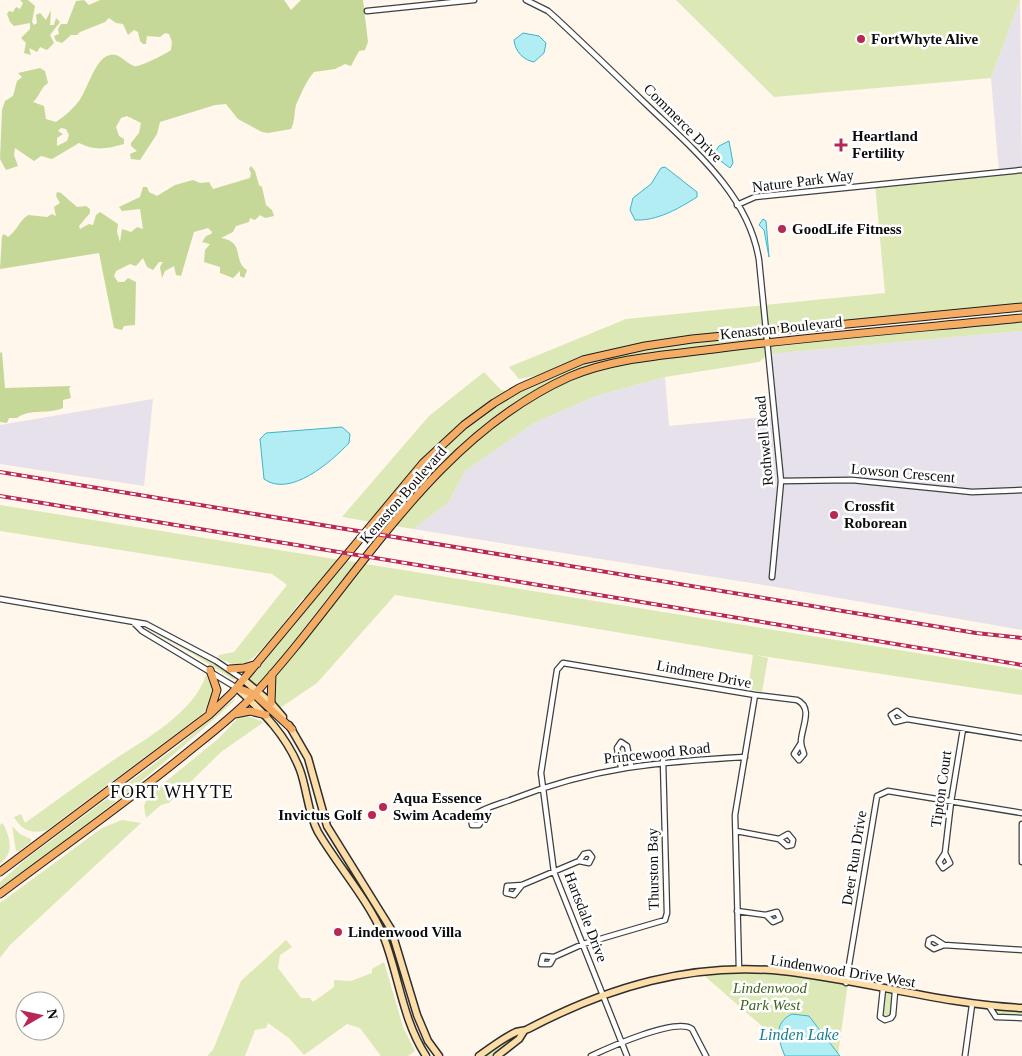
<svg xmlns="http://www.w3.org/2000/svg" width="1022" height="1056" font-family="Georgia,serif">
<style>
.industrial{fill:#e7e1eb}
.green{fill:#dde8b7}
.forest{fill:#c5d897;fill-rule:evenodd}
.water{fill:#b2edf4;stroke:#3bb6ca}
.lines{fill:none;stroke-linecap:round;stroke-linejoin:round}
.street-casing{stroke:#3f3f3f;stroke-width:7}
.secondary-casing{stroke:#2e2e2e;stroke-width:9}
.primary-casing{stroke:#1d1d1d;stroke-width:9}
.street{stroke:#fff;stroke-width:4.5}
.secondary{stroke:#fddea9;stroke-width:6}
.primary{stroke:#f5ad66;stroke-width:7}
.rail-casing{stroke:#b92855;stroke-width:4}
.rail{stroke:#fff;stroke-width:2;stroke-dasharray:5.5;stroke-linecap:butt}
.poi-dot{fill:#b92855;stroke:#fff;stroke-width:2}
.labels{text-anchor:middle;dominant-baseline:central;stroke-width:5;stroke-linejoin:round;paint-order:stroke}
.poi-label{font-size:15px;font-weight:bold;fill:#0c0c0c;stroke:#fff;text-anchor:start}
.street-label{font-size:15px;fill:#0c0c0c;stroke:#fff}
.park-label{font-size:15px;font-style:italic;fill:#3e621f;stroke:#fff}
.water-label{font-size:16px;font-style:italic;fill:#197e94;stroke:#fff}
.quarter-label{font-size:18px;letter-spacing:1px;fill:#0c0c0c;stroke:#fff}
</style>
<rect width="100%" height="100%" fill="#fff6ec"/>
<path class="industrial" d="M1020,0l2,170 -23,2 -8,-94z
M1022,331v299l-252,-44 -357,-57 35,-26 17,-32 69,-48 62,-27 69,-19 4,49 106,-10 -6,-62z
M153,399l-9,87 -144,-22v-39z"/>
<path class="green" d="M676,0h344l-29,78 -217,19z
M1022,170v137l-255,25 1,10 254,-23v12l-253,23 -10,8 -94,15 -69,19 -62,27 -69,48 -17,32 -35,26 -71,-12 87,-101 55,-44 17,18 12,2 33,-18 -27,5 -10,-12 117,-48 259,-26 -10,-109z
M0,505l1022,165v25l-266,-40 12,3 -6,34 -14,-3 5,-34 -358,-60 -78,88 -40,27 -6,-7 1,-29 -15,16 -13,-10 64,-79 -5,-3c-11,14 -46,62 -59,66 -9,3 -20,-3 -26,-7l1,-2 15,-3 53,-67 -15,-11 -272,-43z
M141,626l25,8 63,37 7,7 -2,2 -46,-29z
M206,675c13,13 7,28 -5,40l-154,115c-15,4 -25,1 -33,-13l7,-3 4,9c29,-21 58,-42 87,-62 32,-21 82,-48 94,-86z
M234,699l1,1c-74,69 -154,129 -235,189v-7l26,-23 152,-113z
M248,714v2l16,6 -43,30 -52,51 -8,2 -15,13 -2,-12 4,-10 70,-57 20,-21z
M122,820l19,3 -131,122 -10,13v-55l102,-75z
M3,823c7,15 12,29 -3,41v-39z
M12,826l8,8 11,5v3l-12,9h-3z
M286,940l6,7 -12,8 -2,13 23,30h9l3,4 21,-15v-7l17,1 21,-8v-4l12,-7 19,65 12,24 -7,5h-27l-21,-28 -13,-4 -43,31 -15,-17 -21,-15 -2,5 -11,2 -10,26h-38l6,-6 28,-69z
M699,971h84l65,12 -10,72 -20,-29 -26,-12 -11,9 -2,18z
M883,989l12,3 -2,23 -8,5 -5,-7z
M989,1006l33,2v10h-22z
M515,1031h9l-27,25h-18z"/>
<path class="forest" d="M20,0h8l7,6 -3,16 2,3 3,-2 -1,-8 4,-2 6,7 5,-10 -1,15h4l2,-7 4,4 -10,13 4,8 -7,7 -7,-3 -3,5 -8,-4 2,7 -7,-2 2,-10 -5,-5 9,-9v-6l-16,3 -4,-4 -3,-8 2,-3 4,1 3,-5 4,2 3,-6z
M84,0l5,5 11,-5h184l7,10 10,-10h62l5,42 -3,8 -6,1 -8,15 -6,-2 -10,5 -21,3c-8,9 -13,22 -18,33 -2,8 -1,16 -5,24l-23,4 -6,-1 -24,-13 -12,-15 -11,1 -55,17 -3,12 -17,26 -9,-1 -1,-5 7,-3 -6,-5v-3l8,-10 2,-10 -14,-7 -6,2 -5,9 3,9 5,3v5c-18,5 -28,7 -45,-1l-27,16 -11,-3 -7,5 -19,-13 -1,7 4,11 -12,4 -6,-11 2,-49 3,-9 8,-5 4,-15 5,-4 -4,-4 22,-5 5,3 3,12c-8,5 -8,13 -15,19l11,4 2,13 10,3c9,-6 17,-13 23,-21 8,-11 16,-40 28,-45 12,-5 17,6 27,10 4,2 32,-12 37,-16l1,-8 -3,-8 -4,-1 -5,4 -13,-1 -1,8h-3l-3,-3 -2,-9 -4,-2 -6,5 -5,-11 -7,-1 -7,-5 -4,4 -25,10 -3,3h-6l-9,8 -6,-2 -2,-5 5,-2 -1,-5 3,-5h6l9,-23zM61,128l5,1 3,6 -2,6 -10,5v-8l6,-4 -5,-3z
M251,166l4,5 4,14 3,2 4,18 6,5 2,6 -9,2 -5,-3 -5,5 -5,-2 -1,4 -13,4 -3,6 -12,6c25,4 11,23 26,32l-3,8 -4,-2v-5l-7,7 -13,-5v-6l-16,-5 1,-12 5,-6 -8,-2 4,-6 5,-2 1,-2 -4,-4 -14,4 -13,44 -5,-1 -2,-9 -9,5 -3,7 -2,-11 3,-5h-4l-6,8 -6,-3 -4,-9 -7,8 -6,-2 -14,7 -2,5 4,6h6l4,-4 8,4 -1,43 -11,1 -2,4 -8,-2 -15,-75 -99,16 2,-33 2,-2 4,3c8,-5 11,-16 20,-22l19,2 5,-3 4,2 -2,-9 6,-4 -4,-7 1,-4 4,1 16,14 9,-1 4,3v4l-11,13 1,3 9,-5 4,1 3,-10 4,-3 18,12 -1,8 3,10 2,-13 9,3 6,-5 6,2 -3,-20 -18,2 -3,-4 21,-10 3,-10h4l2,5 8,4 18,-11 18,-5 7,3 9,-1 4,7 37,-11 1,-5 -2,-4z
M2,352l3,36 66,-2 -2,2 2,10 -8,2v8c-17,7 -33,0 -46,10h-8l-2,5 -7,-1v-69z"/>
<path class="water" d="M523,33l16,3 7,7 -2,10 -10,9c-11,-2 -19,-11 -20,-22z
M729,141l4,22 -3,5 -12,-9 -4,-5 5,-8z
M665,167l32,25v5c-19,12 -40,24 -62,23l-5,-10 3,-12 18,-14 10,-16z
M763,219l3,2 3,36 -5,-27 -5,-5z
M342,427l8,7 -1,9c-18,19 -59,55 -85,36l-4,-40 6,-6z
M792,1014l17,2 31,40h-55c-7,-16 -12,-33 7,-42z"/>
<g class="lines">
<defs>
<path id="street" d="M526,0l22,11 9,8c31,29 61,58 91,87 45,43 101,89 111,154l22,221 -9,96
M367,11l107,-11
M737,205l18,-8 267,-27
M781,481l71,-1 120,12 50,-2
M0,599l146,25 70,37 28,19
M133,622l9,9 95,57
M755,695l42,5c17,8 4,28 4,42 0,4 2,8 3,12l-5,6 -5,-6 7,-11
M907,719l-12,3 -4,-7 6,-4 10,8 115,19
M621,767l-4,-19 4,-6 6,4 4,20
M488,809l-9,16h-7l-1,-8c11,-9 29,-13 42,-18 82,-32 145,-37 232,-42
M1022,824v38
M736,831l43,8 9,-5 5,6 -1,5 -5,1 -8,-7
M945,853l-6,9 4,6 7,-5 -5,-10 6,-51 12,-73
M522,885l-8,10 -8,-2 1,-7 15,-1 57,-24 5,-7 5,-1 3,4 -3,6 -10,-2
M737,911l29,4 11,-3 3,7 -7,3 -7,-7
M944,945l-11,-7 -4,2 -1,5 6,4 10,-4 78,5
M554,957l-4,7h-9l2,-8 11,1 29,-13 82,-24 2,-7 -4,-152
M846,983l31,-187 11,-5 134,22
M883,989l-3,28 5,3 6,-2 2,-3 2,-23
M989,1006l7,11 26,1
M591,1056c17,-8 85,-39 101,-27l14,27
M627,1056l-73,-184 -13,-99 16,-103 6,-7 192,32 -20,120 4,154
M965,1056l7,-51"/>
<path id="secondary" d="M244,680l27,23 12,14
M238,689c26,24 49,47 62,81 7,19 8,44 18,62 20,34 49,66 65,103 16,40 19,84 43,121
M289,725l19,33 19,68 64,103 26,86 11,26 11,15
M479,1056c11,-8 23,-17 35,-23 4,-3 9,-1 14,-4 80,-42 163,-67 254,-58 81,9 159,33 240,37
M497,1056l22,-17 5,-8"/>
<path id="primary" d="M230,669l14,-1 13,-4
M210,670l7,20 -7,22
M237,688l17,6 38,35
M271,703l1,-29
M235,714l15,-3 16,4
M0,872l209,-157 23,-22 191,-230 41,-38 30,-22 25,-15 64,-28 62,-14 47,-7 330,-32
M0,894c61,-46 124,-90 183,-138 22,-18 46,-36 66,-56 103,-109 178,-259 320,-323 44,-19 97,-22 145,-28 102,-13 205,-21 308,-31"/>
</defs>
<use href="#street" class="street-casing"/>
<use href="#secondary" class="secondary-casing"/>
<use href="#primary" class="primary-casing"/>
<use href="#street" class="street"/>
<use href="#secondary" class="secondary"/>
<use href="#primary" class="primary"/>
<defs>
<path id="rail" d="M0,472l976,161 46,5
M0,496l1022,169"/>
</defs>
<use href="#rail" class="rail-casing"/>
<use href="#rail" class="rail"/>
</g>
<g class="poi-dot">
<circle cx="861" cy="39" r="5"/>
<path d="M838.5 137.5h5v5h5v5h-5v5h-5v-5h-5v-5h5z"/>
<circle cx="782" cy="229" r="5"/>
<circle cx="834" cy="515" r="5"/>
<circle cx="383" cy="807" r="5"/>
<circle cx="372" cy="815" r="5"/>
<circle cx="338" cy="932" r="5"/>
</g>
<g class="labels">
<g class="poi-label">
<text x="871" y="39">FortWhyte Alive</text>
<text x="852" y="136">Heartland<tspan x="852" dy="17">Fertility</tspan></text>
<text x="792" y="229">GoodLife Fitness</text>
<text x="844" y="506">Crossfit<tspan x="844" dy="17">Roborean</tspan></text>
<text x="393" y="798">Aqua Essence<tspan x="393" dy="17">Swim Academy</tspan></text>
<text x="362" y="815" text-anchor="end">Invictus Golf</text>
<text x="348" y="932">Lindenwood Villa</text>
</g>
<g class="street-label">
<text transform="translate(683 123) rotate(45)">Commerce Drive</text>
<text transform="translate(803 181) rotate(-7)">Nature Park Way</text>
<text transform="translate(781 328) rotate(-6)">Kenaston Boulevard</text>
<text transform="translate(764 441) rotate(-95)">Rothwell Road</text>
<text transform="translate(903 473) rotate(5)">Lowson Crescent</text>
<text transform="translate(403 495) rotate(-49)">Kenaston Boulevard</text>
<text transform="translate(704 674) rotate(11)">Lindmere Drive</text>
<text transform="translate(657 753) rotate(-6)">Princewood Road</text>
<text transform="translate(941 789) rotate(-82)">Tipton Court</text>
<text transform="translate(854 858) rotate(-81)">Deer Run Drive</text>
<text transform="translate(653 869) rotate(-91)">Thurston Bay</text>
<text transform="translate(586 917) rotate(69)">Hartsdale Drive</text>
<text transform="translate(843 971) rotate(9)">Lindenwood Drive West</text>
</g>
<g class="park-label">
<text x="770" y="988">Lindenwood<tspan x="770" dy="17">Park West</tspan></text>
</g>
<g class="water-label">
<text x="799" y="1034">Linden Lake</text>
</g>
<g class="quarter-label">
<text x="172" y="792">FORT WHYTE</text>
</g>
</g>
<g transform="translate(40 1016) rotate(81)"><circle r="24" fill="#ffffff" stroke="#9e9e9e"/>
<path d="M0-4L9 19L0 12L-9 19Z" fill="#b92855"/>
<text y="-8" font-size="14" font-weight="bold" text-anchor="middle" fill="#0c0c0c">N</text>
</g>
</svg>
